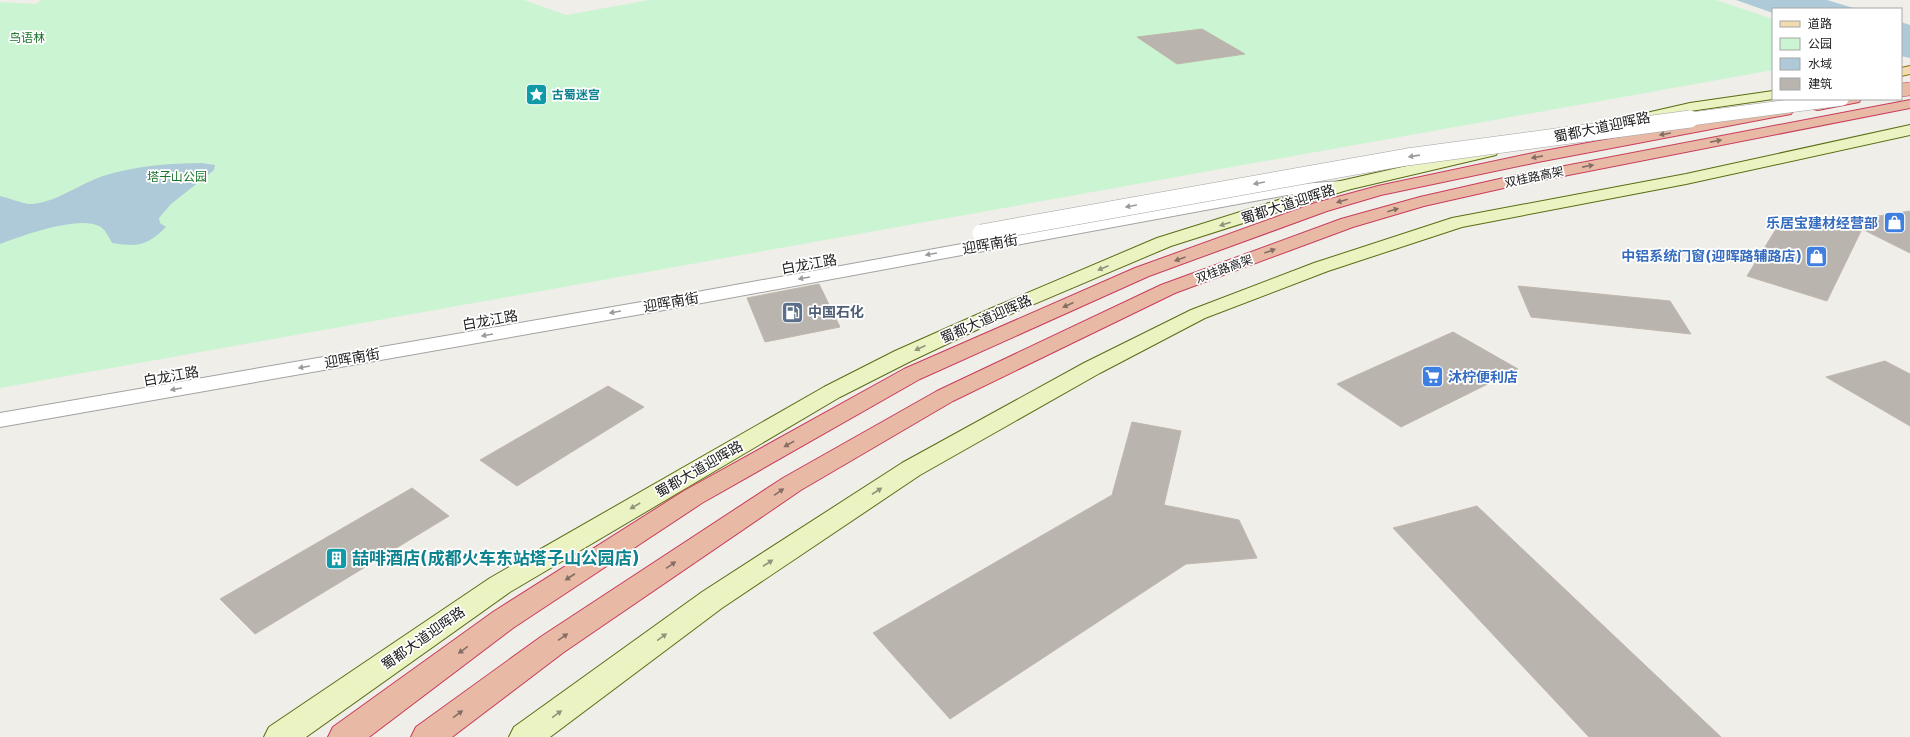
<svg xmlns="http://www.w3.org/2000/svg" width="1910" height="737" font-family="'DejaVu Sans','Noto Sans SC',sans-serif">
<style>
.park{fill:#cbf4d3}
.water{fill:#aecad8}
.building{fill:#b9b4ae;stroke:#c0b7ac}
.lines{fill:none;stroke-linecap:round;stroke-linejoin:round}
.tertiary-casing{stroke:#a2a2a2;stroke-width:2}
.secondary-casing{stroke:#596d12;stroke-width:2}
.primary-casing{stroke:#8c7111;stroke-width:2}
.trunk-casing{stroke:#c83c5c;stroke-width:2}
.tertiary{fill:#fff;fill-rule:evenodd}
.secondary{fill:#ebf3c3;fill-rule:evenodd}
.primary{fill:#f2dbac;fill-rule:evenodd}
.trunk{fill:#e8baa6;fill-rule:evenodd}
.tertiary-bridge-far1-casing{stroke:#a2a2a2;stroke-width:14;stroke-linecap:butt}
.tertiary-bridge-casing{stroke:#a2a2a2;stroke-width:18;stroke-linecap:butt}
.trunk-bridge-casing{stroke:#c83c5c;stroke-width:14;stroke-linecap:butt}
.tertiary-bridge-far1{stroke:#fff;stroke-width:13}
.tertiary-bridge{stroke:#fff;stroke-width:17}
.trunk-bridge{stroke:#e8baa6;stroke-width:13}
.oneway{fill:#846e64}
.oneway2{fill:#9b9b9b}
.oneway3{fill:#90947a}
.labels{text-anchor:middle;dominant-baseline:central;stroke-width:3.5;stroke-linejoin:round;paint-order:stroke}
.far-park-label{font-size:12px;fill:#19752b;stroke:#fff}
.far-culture-label{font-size:12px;font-weight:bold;fill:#0d838f;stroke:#fff;text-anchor:start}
.far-street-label{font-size:12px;fill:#212121;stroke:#fff}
.street-label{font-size:14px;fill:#212121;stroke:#fff}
.shop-label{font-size:14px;font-weight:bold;fill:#366cbe;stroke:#fff;text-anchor:end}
.service-label{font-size:14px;font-weight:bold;fill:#4e5e75;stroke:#fff;text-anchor:start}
.near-culture-label{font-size:17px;font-weight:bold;fill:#0d838f;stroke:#fff;text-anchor:start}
</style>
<rect width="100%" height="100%" fill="#f0eee8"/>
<path class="park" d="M41,0h483l42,15 83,-15h1067l57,19v51l-1773,318v-386l36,2z"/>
<path class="water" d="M1736,0h91l30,9h-84v4z
M1901,22l9,3v33l-9,-2z
M202,163l13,2 -1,5 -43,34 -12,14 1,5 6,4c-19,19 -28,20 -54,16 -3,-6 -7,-14 -13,-17 -21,-11 -78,10 -99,18v-48c10,2 20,7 29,8 23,1 52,-21 74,-28 33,-10 65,-13 99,-13z"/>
<path class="building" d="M1202,29l43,25 -68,10 -40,-27z
M1910,211v42l-48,-24 -35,72 -80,-25 29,-47 9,2z
M819,284l21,43 -75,15 -18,-44z
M1518,286l152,15 21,33 -160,-17z
M1453,332l65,37 -117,58 -64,-43z
M1885,361l25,13v52l-84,-49z
M608,386l36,21 -127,79 -37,-26z
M1132,422l49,9 -17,74 75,15 18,38 -71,6 -236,155 -77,-86 239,-138z
M412,488l37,28 -194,118 -35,-35z
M1477,506l244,231h-132l-196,-209z"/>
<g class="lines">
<defs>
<path id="tertiary" d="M1342,181l6,1 2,4 -2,4 -61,5 -634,117 -653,115v-14l653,-113 634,-115z"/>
<path id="secondary" d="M1773,91v8l-83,12 -65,15 -5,-1 -2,-3 2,-3 70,-16z
M1910,125v10l-224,49 -224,43 -134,44 -123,47 -105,55 -180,102 -198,133 -172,129h-41l5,-10 188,-135 200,-129 182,-100 107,-53 123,-47 138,-45 234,-44z
M1490,147l6,2 2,3 -2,3 -149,35 -176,56 -165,70 -95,45 -71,36 -330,195 -204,145h-42l5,-10 221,-149 334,-191 71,-36 97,-43 165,-70 179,-56z"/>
<path id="primary" d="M1910,66v8l-9,2v-8z"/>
<path id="trunk" d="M1832,99h29l-2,3 -41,8 -5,-1 -2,-3 2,-3z
M1910,100v8l-393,77 -93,21 -71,21 -178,66 -222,108 -152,89 -237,162 -112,85h-41l5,-10 126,-91 241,-158 154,-87 224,-106 180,-66 79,-22 97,-22z
M1786,107l5,1 2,3 -2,3 -253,48 -157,33 -54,16 -178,65 -229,103 -218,124 -189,125 -144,109h-41l5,-10 160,-115 191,-121 220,-122 231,-101 180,-65 63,-17 160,-34z"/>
</defs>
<use href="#tertiary" class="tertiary-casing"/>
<use href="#secondary" class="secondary-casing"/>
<use href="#primary" class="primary-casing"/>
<use href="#trunk" class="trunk-casing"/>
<use href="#tertiary" class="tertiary"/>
<use href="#secondary" class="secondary"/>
<use href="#primary" class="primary"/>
<use href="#trunk" class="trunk"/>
<defs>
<path id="tertiary-bridge-far1" d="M1683,120l159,-21"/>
<path id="tertiary-bridge" d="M981,233l426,-76 283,-38"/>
<path id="trunk-bridge" d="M1901,90l9,-1"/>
</defs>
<use href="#tertiary-bridge-far1" class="tertiary-bridge-far1-casing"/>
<use href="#tertiary-bridge" class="tertiary-bridge-casing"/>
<use href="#trunk-bridge" class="trunk-bridge-casing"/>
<use href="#tertiary-bridge-far1" class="tertiary-bridge-far1"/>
<use href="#tertiary-bridge" class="tertiary-bridge"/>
<use href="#trunk-bridge" class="trunk-bridge"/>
</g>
<defs><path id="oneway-solid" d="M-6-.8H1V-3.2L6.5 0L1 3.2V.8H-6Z"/></defs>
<g class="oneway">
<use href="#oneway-solid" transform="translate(1665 134) rotate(170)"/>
<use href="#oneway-solid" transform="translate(1716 141) rotate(-11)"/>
<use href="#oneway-solid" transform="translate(1537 157) rotate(169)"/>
<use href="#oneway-solid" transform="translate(1588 166) rotate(-11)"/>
<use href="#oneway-solid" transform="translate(1342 201) rotate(164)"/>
<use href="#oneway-solid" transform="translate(1393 210) rotate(-16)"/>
<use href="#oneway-solid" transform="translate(1270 251) rotate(-20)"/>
<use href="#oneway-solid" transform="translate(1180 259) rotate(160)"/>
<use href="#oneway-solid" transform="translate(1068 305) rotate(156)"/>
<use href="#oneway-solid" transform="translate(789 444) rotate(151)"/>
<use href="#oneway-solid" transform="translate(779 492) rotate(-34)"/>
<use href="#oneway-solid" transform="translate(671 565) rotate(-34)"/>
<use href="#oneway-solid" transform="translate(570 577) rotate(147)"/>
<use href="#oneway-solid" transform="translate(563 637) rotate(-34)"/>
<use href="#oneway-solid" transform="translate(463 650) rotate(144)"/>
<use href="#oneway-solid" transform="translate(458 714) rotate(-36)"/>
</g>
<g class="oneway2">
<use href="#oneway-solid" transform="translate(1414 156) rotate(172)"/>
<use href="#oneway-solid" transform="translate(1259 183) rotate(170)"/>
<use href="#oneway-solid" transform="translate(1131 206) rotate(170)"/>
<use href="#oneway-solid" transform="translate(931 254) rotate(170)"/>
<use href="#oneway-solid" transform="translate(804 278) rotate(170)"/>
<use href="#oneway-solid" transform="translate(615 312) rotate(170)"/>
<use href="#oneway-solid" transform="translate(487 335) rotate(170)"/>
<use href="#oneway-solid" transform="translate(304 367) rotate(170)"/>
<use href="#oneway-solid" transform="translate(176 389) rotate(170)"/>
</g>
<g class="oneway3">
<use href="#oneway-solid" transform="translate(1225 224) rotate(163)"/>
<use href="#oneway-solid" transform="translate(1103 268) rotate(157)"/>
<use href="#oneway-solid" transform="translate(920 348) rotate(155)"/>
<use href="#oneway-solid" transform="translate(877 491) rotate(-33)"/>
<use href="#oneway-solid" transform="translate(635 506) rotate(150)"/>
<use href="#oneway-solid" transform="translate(768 563) rotate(-33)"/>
<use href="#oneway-solid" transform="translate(662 637) rotate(-36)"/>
<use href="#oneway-solid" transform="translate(557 714) rotate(-36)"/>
</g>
<defs>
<symbol id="sight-square" viewBox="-11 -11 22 22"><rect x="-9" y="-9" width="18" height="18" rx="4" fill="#0f9aa8" stroke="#fff"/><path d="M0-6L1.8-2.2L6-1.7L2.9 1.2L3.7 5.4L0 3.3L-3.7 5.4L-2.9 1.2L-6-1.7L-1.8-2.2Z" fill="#fff"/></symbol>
<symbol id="shop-square" viewBox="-11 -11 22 22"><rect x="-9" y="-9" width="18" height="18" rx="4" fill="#3f7fe0" stroke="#fff"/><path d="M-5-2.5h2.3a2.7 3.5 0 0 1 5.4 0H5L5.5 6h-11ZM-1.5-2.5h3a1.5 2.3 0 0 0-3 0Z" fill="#fff"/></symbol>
<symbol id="fuel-square" viewBox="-11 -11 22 22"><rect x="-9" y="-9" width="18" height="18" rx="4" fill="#5c6f8a" stroke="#fff"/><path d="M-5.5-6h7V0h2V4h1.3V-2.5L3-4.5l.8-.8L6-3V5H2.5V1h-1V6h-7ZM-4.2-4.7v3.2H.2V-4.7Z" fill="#fff"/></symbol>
<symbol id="supermarket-square" viewBox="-11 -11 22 22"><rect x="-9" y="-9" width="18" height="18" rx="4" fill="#3f7fe0" stroke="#fff"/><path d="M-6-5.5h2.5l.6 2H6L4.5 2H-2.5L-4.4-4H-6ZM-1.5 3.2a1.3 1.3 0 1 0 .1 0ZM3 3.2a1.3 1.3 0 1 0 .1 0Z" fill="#fff"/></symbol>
<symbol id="building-square" viewBox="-11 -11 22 22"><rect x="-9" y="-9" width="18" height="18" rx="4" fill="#0f9aa8" stroke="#fff"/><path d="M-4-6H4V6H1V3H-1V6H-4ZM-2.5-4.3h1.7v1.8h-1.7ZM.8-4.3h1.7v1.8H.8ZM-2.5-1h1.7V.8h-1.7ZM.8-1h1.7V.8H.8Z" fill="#fff"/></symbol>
</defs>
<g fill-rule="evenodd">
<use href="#sight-square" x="524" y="82" width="25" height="25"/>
<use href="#shop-square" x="1882" y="210" width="25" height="25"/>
<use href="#shop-square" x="1804" y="244" width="25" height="25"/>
<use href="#fuel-square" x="780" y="300" width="25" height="25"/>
<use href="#supermarket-square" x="1420" y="364" width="25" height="25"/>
<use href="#building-square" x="324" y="546" width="25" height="25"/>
</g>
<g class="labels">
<g class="far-park-label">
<text x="27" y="38">鸟语林</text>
<text x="177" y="177">塔子山公园</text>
</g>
<g class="far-culture-label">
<text x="552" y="95">古蜀迷宫</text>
</g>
<g class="far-street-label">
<text transform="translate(1534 177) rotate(-12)">双桂路高架</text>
<text transform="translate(1224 269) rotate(-20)">双桂路高架</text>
</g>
<g class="street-label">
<text transform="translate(1602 127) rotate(-12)">蜀都大道迎晖路</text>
<text transform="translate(1288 204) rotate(-18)">蜀都大道迎晖路</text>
<text transform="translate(990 244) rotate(-10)">迎晖南街</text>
<text transform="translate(809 264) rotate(-10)">白龙江路</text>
<text transform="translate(671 302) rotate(-10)">迎晖南街</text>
<text transform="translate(986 319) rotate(-24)">蜀都大道迎晖路</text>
<text transform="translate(490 320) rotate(-10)">白龙江路</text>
<text transform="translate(352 358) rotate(-10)">迎晖南街</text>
<text transform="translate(171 376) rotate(-10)">白龙江路</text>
<text transform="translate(699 469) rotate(-30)">蜀都大道迎晖路</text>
<text transform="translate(423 638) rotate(-35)">蜀都大道迎晖路</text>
</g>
<g class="shop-label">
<text x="1878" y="223">乐居宝建材经营部</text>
<text x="1802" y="256">中铝系统门窗(迎晖路辅路店)</text>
<text x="1448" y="377" text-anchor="start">沐柠便利店</text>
</g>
<g class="service-label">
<text x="808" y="312">中国石化</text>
</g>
<g class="near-culture-label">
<text x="352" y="558">喆啡酒店(成都火车东站塔子山公园店)</text>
</g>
</g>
<rect x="1772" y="8" width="130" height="92" fill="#ffffff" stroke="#a6a6a6"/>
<rect x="1780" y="21" width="20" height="6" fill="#f2dbac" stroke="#a6a6a6"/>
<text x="1808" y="28" font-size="12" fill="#212121">道路</text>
<rect x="1780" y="38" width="20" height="12" fill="#cbf4d3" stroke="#a6a6a6"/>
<text x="1808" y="48" font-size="12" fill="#212121">公园</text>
<rect x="1780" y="58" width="20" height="12" fill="#aecad8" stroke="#a6a6a6"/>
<text x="1808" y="68" font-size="12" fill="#212121">水域</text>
<rect x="1780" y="78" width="20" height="12" fill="#b9b4ae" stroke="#a6a6a6"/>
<text x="1808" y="88" font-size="12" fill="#212121">建筑</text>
</svg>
